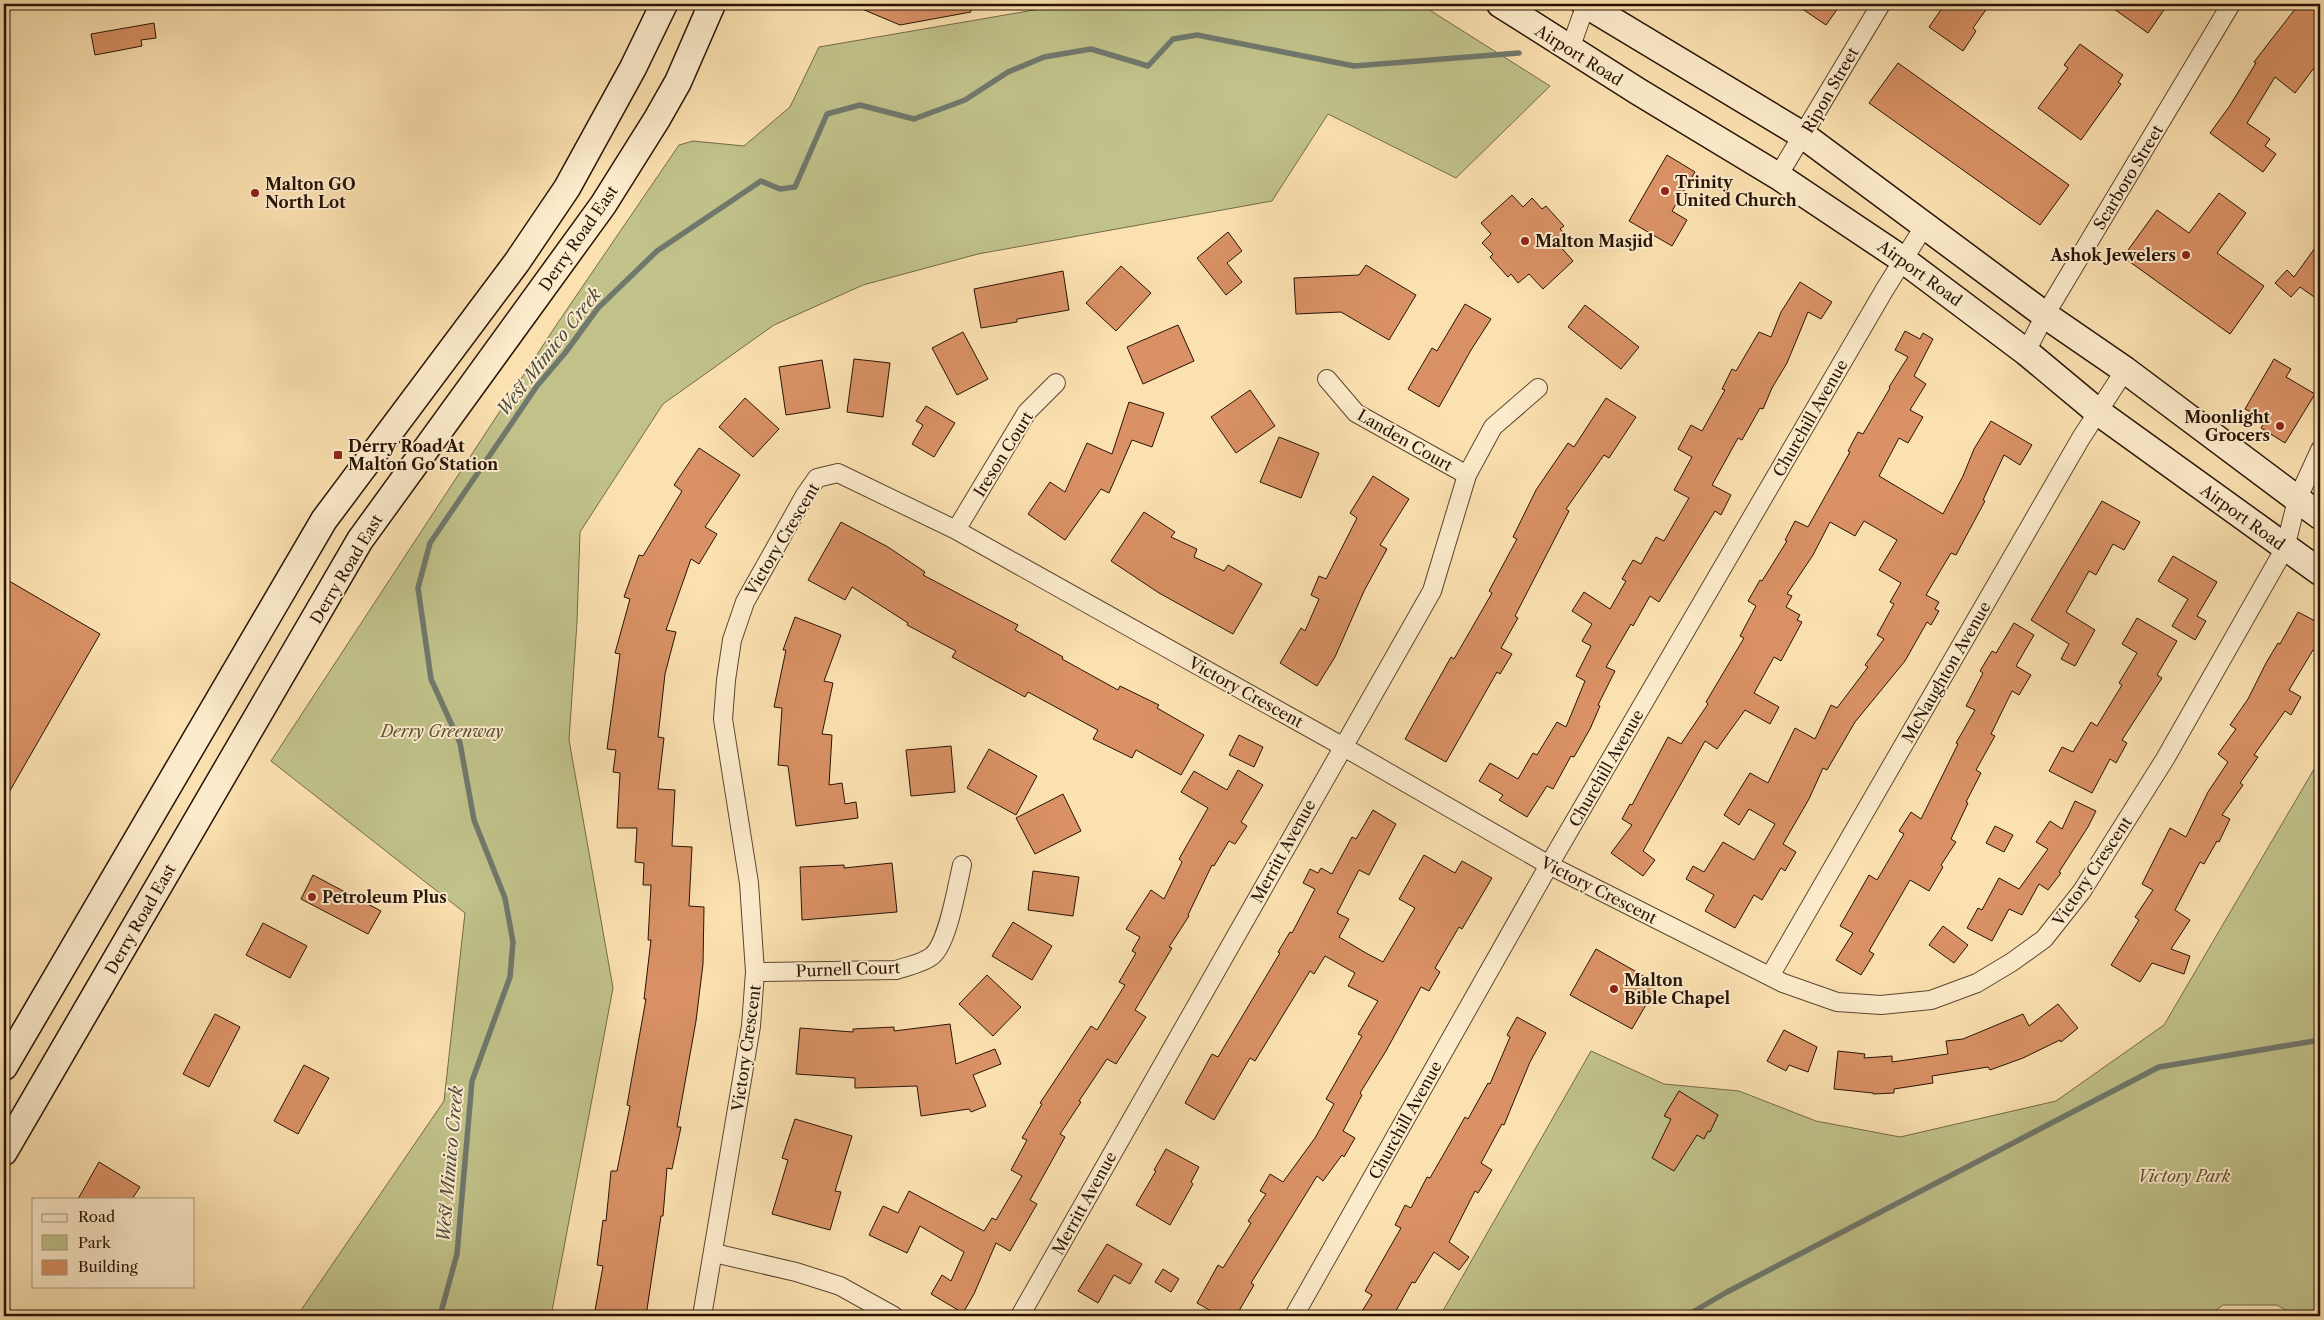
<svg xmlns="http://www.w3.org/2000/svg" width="2324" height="1320" font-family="'Libre Caslon Text',serif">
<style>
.green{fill:#c1c28a;stroke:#746a48}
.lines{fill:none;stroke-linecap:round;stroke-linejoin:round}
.stream{stroke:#70786d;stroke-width:5.5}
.building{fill:#d99165;stroke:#271306}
.street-casing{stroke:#5c4630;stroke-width:20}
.secondary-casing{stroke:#271306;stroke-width:29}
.street{stroke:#fdeccc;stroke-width:18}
.secondary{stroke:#fdeccc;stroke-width:26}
.poi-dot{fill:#8f2418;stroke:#fdeccc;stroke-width:2}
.labels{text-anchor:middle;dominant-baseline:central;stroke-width:4;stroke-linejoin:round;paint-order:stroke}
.street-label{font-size:16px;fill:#271306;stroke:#fdeccc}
.poi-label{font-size:16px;font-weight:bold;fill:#271306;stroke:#fdeccc;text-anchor:start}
.park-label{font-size:16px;font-style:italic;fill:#5d5034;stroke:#fdeccc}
.water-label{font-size:18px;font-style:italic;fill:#514e42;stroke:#fdeccc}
</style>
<rect width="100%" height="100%" fill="#fce1b0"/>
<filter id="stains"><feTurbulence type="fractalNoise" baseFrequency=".004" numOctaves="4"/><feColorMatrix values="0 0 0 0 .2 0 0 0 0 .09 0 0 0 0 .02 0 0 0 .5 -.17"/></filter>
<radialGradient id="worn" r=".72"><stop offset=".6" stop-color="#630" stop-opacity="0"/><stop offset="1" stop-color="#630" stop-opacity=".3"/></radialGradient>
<path class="green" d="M1069,4h351l130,82 -94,92 -128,-64 -56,87 -294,53 -115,31 -89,40 -111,79 -52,80 -31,48 -3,90 -8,118 44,248 -62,328h-254l147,-215 21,-188 -194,-152 286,-437 122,-179 14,-4 51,5 46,-39 29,-60z
M2320,759v557h-24l-19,-11h-54l-15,11h-768l151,-265 73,33 75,7 77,30 84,16 156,-36 108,-76z"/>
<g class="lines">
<path class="stream" d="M440,1316l17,-62 15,-173 38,-104 3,-35 -8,-44 -31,-78 -14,-77 -29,-64 -13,-91 12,-45 107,-157 28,-33 33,-45 59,-57 104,-70 19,8 15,-2 32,-73 33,-9 54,14 51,-19 43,-28 36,-15 47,-8 57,17 25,-27 24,-4 157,31 165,-13
M1686,1316l41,-24 432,-225 161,-27"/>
</g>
<path class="building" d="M850,4h120l1,8 -71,13z
M1795,4h46l-15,21z
M1945,4h45l-17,24 3,3 -13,20 -34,-24z
M2107,4h61l-20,29z
M2299,4h21v56l-25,33 -20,-16 -28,46 23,16 -5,7 11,8 -13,18 -53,-39 19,-26 27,-44 -2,-1z
M154,23l2,15 -15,2 1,6 -47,9 -4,-21z
M2080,44l43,31 -5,7 3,2 -40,56 -43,-32 30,-40 -4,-3z
M1898,63l171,122 -29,40 -171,-122z
M1667,155l28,17 -23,39 15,9 -15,26 -43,-25z
M2219,193l27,20 -29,40 47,33 -34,48 -107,-77 34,-47 32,23z
M1512,195l11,12 9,-9 10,11 4,-3 18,20 -4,3 9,9 -9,8 13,15 -30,28 -14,-15 -11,9 -7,-9 -3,3 -18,-20 3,-3 -11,-11 9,-9 -10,-11z
M1228,232l14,19 -15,12 15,19 -16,13 -29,-37z
M2320,241v60l-20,-14 -9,10 -16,-14 12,-13 7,7z
M1366,265l50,30 -27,45 -48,-28 -45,2 -2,-36 65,-3z
M1121,266l30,27 -35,38 -30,-28z
M1063,271l6,39 -52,9v3l-36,6 -7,-39z
M1800,282l32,20 -11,17 -13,-7 -21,51 -15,25 -9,21 -3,-1 -18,32 -4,-2 -26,47 19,10 -10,20 -6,-4 -56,91 -9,-6 -17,30 -2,-2 -25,43 9,4 -17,34 2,1 -10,23 -16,28 -3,-1 -18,33 -6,-3 -20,31 -28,-17 4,-5 -24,-14 11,-18 28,16 15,-26 4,2 20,-33 9,5 19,-46 -9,-5 15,-30 -9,-5 10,-17 -20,-13 12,-19 26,17 16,-28 -4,-2 11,-19 8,4 15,-27 8,4 25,-43 -15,-8 18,-33 -14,-8 13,-24 11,6 23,-41 -3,-1 10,-20 4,2 23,-39 12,5 10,-25z
M1465,304l26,15 -20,31 -32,57 -31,-18 24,-41 5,3z
M1585,305l54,42 -18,22 -53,-42z
M1178,325l16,36 -51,23 -16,-37z
M1905,331l15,8 3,-6 10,6 -19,37 12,8 -16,26 13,7 -15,26 -9,-5 -20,38 64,38 20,-38 11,-27 17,-28 41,24 -12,20 -16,-10 -21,45 2,1 -29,54 -5,-2 -25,42 13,7 -4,7 4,2 -8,14 -4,-3 -22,39 -50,61 -28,48 -4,-2 -14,31 -26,45 13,8 -11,19 -4,-3 -19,32 -8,-5 -19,33 -30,-17 9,-16 -28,-16 7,-13 11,6 19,-30 31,18 21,-36 -26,-15 -10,16 -15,-10 26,-42 18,10 27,-55 20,11 16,-34 6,3 31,-41 -3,-2 19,-26 -7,-4 17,-31 -4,-2 11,-19 -22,-13 18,-30 -33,-19 -9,15 -25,-14 -17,33 -26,39 5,2 -6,11 14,8 -3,5 5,2 -21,39 -7,-4 -20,36 25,14 -9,17 -25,-14 -28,39 -12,-8 -62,110 12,9 -12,16 -32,-23 21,-28 -10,-6 8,-15 2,1 36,-68 13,7 27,-40 -2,-2 38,-64 -4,-2 16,-30 -8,-5 12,-21 2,1 25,-40 -2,-1 10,-19 13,6 42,-75 -2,-1 10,-19 5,2 27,-46 -1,-1 19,-30 -13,-7z
M963,332l25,47 -31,16 -25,-47z
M854,359l36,4 -7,54 -36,-5z
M2274,359l17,10 -5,8 29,17 -30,49 -24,-15 5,-8 -21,-11z
M822,360l8,48 -44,7 -7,-48z
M1250,390l25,36 -39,27 -25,-36z
M745,398l34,31 -26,28 -34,-30z
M1606,398l30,19 -27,41 -5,-3 -38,54 3,2 -54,105 3,2 -17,30 11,6 -12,20 -3,-2 -51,90 -41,-23 46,-82 3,2 38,-66 -3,-2 28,-52 -4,-2 23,-47 32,-47 6,4z
M1129,402l35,11 -12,34 -20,-7 -23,53 -8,-4 -36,51 -37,-26 22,-32 15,10 22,-49 25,11z
M926,406l29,17 -21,34 -22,-13 11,-19 -7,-4z
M1279,437l40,16 -18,45 -41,-16z
M699,448l41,27 -35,52 12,7 -18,30 -8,-5 -25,71 10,2 -11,42 -7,63 6,1 -6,51 17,1 -3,56 20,1 -3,59 15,1 -1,57 -7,57 -19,106h4l-9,42 -5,-1 -4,48h-2l-15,100h-52l9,-50 -6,-1 6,-45 3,1 5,-50h6l13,-65 -3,-1 19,-106h-2l7,-59h-3l3,-55h-8l1,-22 -9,-1 2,-34h-20l3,-55 -7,-1 3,-22 -9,-1 13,-95 -5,-1 15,-54 -6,-2 15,-42 4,1 39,-65 -8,-6z
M1373,476l36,23 -29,46 7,4 -23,42 -29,66 -18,29 -37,-23 21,-35 4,3 14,-32 -8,-4 8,-19 7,3 31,-61 -7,-5z
M2102,501l38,21 -16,28 -11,-6 -17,31 -7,-4 -23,41 29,18 -20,36 -14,-7 8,-15 -38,-24z
M1144,512l31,20 -4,5 26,12 -3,8 30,14 4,-6 34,19 -29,50 -74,-41 -48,-32z
M841,522l47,25 37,25 -2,3 95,50 -3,5 48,27 -1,2 56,31 2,-4 39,19 -2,3 47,27 -23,40 -45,-25 -4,8 -39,-19 5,-9 -70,-38 -3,5 -73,-40 4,-6 -49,-26 1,-2 -56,-36 -7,13 -37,-20z
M2173,556l44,26 -20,34 9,5 -11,19 -23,-14 16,-27 -30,-18z
M4,578l96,56 -96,167z
M2298,612l21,11 -4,8 5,3v20l-7,-4 -24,40 12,7 -10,18 -6,-4 -31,44 4,2 -18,26 3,2 -21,30 8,4 -11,23 -2,-1 -13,23 -4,-2 -25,48 15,10 -19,29 19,7 -6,18 -32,-11 -12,19 -29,-17 28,-45 -4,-3 18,-27 -11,-6 28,-56 16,9 22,-45 20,-30 -10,-8 18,-25 -6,-4 18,-26 18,-36 12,-20 2,1z
M795,617l46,18 -17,46 9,2 -11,51 10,1 -3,50 13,-2 3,21 11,-2 2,16 -62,8 -8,-60 -10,-1 4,-57 -8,-1 12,-57h-3z
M2137,618l40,23 -20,34 5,3 -40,62 5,3 -11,20 -6,-4 -18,34 -43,-22 13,-24 11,5 18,-30 6,4 25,-41 -3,-2 18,-30 -15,-9z
M2014,623l20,12 -18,31 15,9 -12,20 -7,-4 -21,43 4,2 -19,34 5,3 -15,29 2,1 -17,36 5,3 -15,23 2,2 -14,24 -19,-11 -41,71 5,3 -13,21 -25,-15 17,-27 -13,-7 29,-51 8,5 27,-46 -5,-3 12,-19 10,7 37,-75 -2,-1 19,-33 -9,-4 17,-33 -3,-2 12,-20 4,2z
M1239,735l24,12 -9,20 -25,-12z
M951,746l4,46 -44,4 -5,-46z
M989,749l48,27 -21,39 -49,-27z
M1238,770l25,15 -22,37 6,4 -12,18 -6,-3 -15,25 -2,-1 -24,50 1,1 -20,31 3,1 -37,62 11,7 -30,47 -9,-5 -28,42 2,1 -21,32 5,3 -35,63 7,4 -27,47 -14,-8 -22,51 -11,19 -32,-19 11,-19 9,6 13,-29 -44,-26 -13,27 -38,-18 14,-29 15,7 11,-22 75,40 8,-13 4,2 26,-44 -11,-6 16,-30 -5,-2 20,-34 -2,-1 51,-77 6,4 28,-45 -6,-3 17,-29 -4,-2 8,-14 -14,-8 25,-39 13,9 18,-37 -3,-3 29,-51 -27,-16 13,-21 33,19z
M1063,794l18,37 -46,23 -19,-36z
M2075,801l21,10 -8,16 -29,45 2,1 -13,17 -9,-6 -17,31 -13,-6 -17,32 -25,-13 11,-20 4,2 17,-32 20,11 29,-40 -12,-7 14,-21 12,8z
M1373,810l23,14 -27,51 -10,-5 -22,43 12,6 -10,18 27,16 17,9 32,-54 -16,-9 25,-44 31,18 7,-12 30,17 -30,51 -3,-2 -24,41 5,4 -11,19 -8,-4 -35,64 -26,42 2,2 -19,36 12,7 -11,19 -2,-2 -19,26 -6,-5 -66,107 3,2 -18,31h-16l-23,-13 21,-38 5,3 28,-45 -3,-2 18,-27 -6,-3 10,-17 13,8 32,-44 19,-34 -8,-5 36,-63 -4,-2 20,-33 -30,-15 7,-13 -30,-17 -11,18 -4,-3 -55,90 -5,-3 -36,62 -29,-17 27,-49 6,3 62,-104 -2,-1 12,-20 2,1 23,-44 -12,-6 7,-14 8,4 3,-5 11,6 20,-37 4,2z
M1995,826l18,9 -9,17 -18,-9z
M892,863l5,49 -95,8 -2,-53 44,-2v3z
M1033,871l46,6 -6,39 -45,-6z
M313,875l68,36 -13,23 -67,-35z
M1013,922l39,24 -20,34 -40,-24z
M263,923l44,23 -17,32 -44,-23z
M1943,926l25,19 -14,18 -25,-18z
M1596,949l62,35 -26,45 -62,-34z
M987,975l34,32 -28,29 -34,-32z
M2058,1004l20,24 -17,14 -1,-2 -37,18 -33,12 -2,-3 -56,9 1,7 -39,6v4l-21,1v-1l-39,-4 4,-38 27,3 -1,4 28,-2v6l56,-8 -2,-13 17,-2 60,-25 6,12z
M215,1014l25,13 -31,60 -26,-13z
M1517,1017l29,16 -16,29 -26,63 -2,-1 -21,39 11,7 -14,23 -3,-2 -26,51 20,15 -10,13 -25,-18 -19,31 -3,-1 -19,34h-34l13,-21 -7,-4 36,-63 -6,-3 10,-20 6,3 16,-31 3,1 35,-61 3,2 20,-36 2,1 20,-47 -3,-2z
M950,1024l6,40 39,-15 6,15 -28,11 13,31 -15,6 -2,-3 -48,7 -4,-30 -62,2v-10l-59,-4 4,-46 53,4v-3l41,-2v4z
M1784,1030l33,17 -9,25 -19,-7 -3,6 -19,-10z
M304,1065l25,13 -31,56 -24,-13z
M1679,1091l39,24 -8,17 -2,-1 -4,8 -7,-4 -23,36 -22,-13 19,-39 -7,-3z
M795,1119l57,17 -17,55 6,1 -11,38 -58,-16 16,-54 -6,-2z
M1166,1149l33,18 -8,15 2,2 -23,41 -34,-20 20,-34 -2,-1z
M99,1162l41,25 -8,12h-54z
M1107,1244l35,20 -12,20 -16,-9 -16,28 -20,-12z
M1163,1269l16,10 -8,13 -16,-10z"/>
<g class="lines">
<defs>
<path id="street" d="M1570,49l16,-45
M1778,176l103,-172
M2026,352l19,-37 186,-311
M1327,379l29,34 111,62
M956,530l71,-118 29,-29
M755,972l141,-2c11,-4 26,-6 36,-14 16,-13 25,-70 30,-91
M1770,976l311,-538 44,-68
M714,1253l82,19 44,14 54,30
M702,1316l49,-290 4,-54 -6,-89 -26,-164 3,-39 6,-40 13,-38 60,-107 12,-17 21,-5 118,57 386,216 207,119 234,118 54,19 44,3 50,-5 46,-17 35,-21 32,-23 38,-48 83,-132 120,-211 12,-48 23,-50
M1020,1316l412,-725 35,-116 26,-48 45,-39
M1294,1316l255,-451 336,-576 40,-64"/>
<path id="secondary" d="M1500,4l139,88 139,84 124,83 124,93 72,60 222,160
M1585,4l219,132 241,179 80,55 195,146
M4,1067l320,-547 193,-258 50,-74 66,-120 31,-64
M4,1152l356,-612 243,-335 54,-86 21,-37 34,-78"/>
</defs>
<use href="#street" class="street-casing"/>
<use href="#secondary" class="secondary-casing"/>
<use href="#street" class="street"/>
<use href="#secondary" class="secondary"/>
</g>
<g class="poi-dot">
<circle cx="1665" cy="191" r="5"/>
<circle cx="255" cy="193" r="5"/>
<circle cx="1525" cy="241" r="5"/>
<circle cx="2186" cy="255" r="5"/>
<circle cx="2280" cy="426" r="5"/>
<rect x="333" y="450" width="10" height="10" rx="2.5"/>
<circle cx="312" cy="897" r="5"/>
<circle cx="1614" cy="989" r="5"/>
</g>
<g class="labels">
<g class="street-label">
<text transform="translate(1579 55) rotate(32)">Airport Road</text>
<text transform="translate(1830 90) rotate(-60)">Ripon Street</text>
<text transform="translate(2128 177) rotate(-59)">Scarboro Street</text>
<text transform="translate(578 238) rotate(-55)">Derry Road East</text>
<text transform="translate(1920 273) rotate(36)">Airport Road</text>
<text transform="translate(1810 418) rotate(-60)">Churchill Avenue</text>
<text transform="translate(1405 440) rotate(30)">Landen Court</text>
<text transform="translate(1003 454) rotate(-58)">Ireson Court</text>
<text transform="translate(2243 517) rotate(36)">Airport Road</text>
<text transform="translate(782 539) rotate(-59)">Victory Crescent</text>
<text transform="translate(346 569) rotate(-59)">Derry Road East</text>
<text transform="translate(1946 672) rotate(-60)">McNaughton Avenue</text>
<text transform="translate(1246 692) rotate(29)">Victory Crescent</text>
<text transform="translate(1606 768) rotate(-60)">Churchill Avenue</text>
<text transform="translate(1283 851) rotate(-61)">Merritt Avenue</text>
<text transform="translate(2092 871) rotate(-56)">Victory Crescent</text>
<text transform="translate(1599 890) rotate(27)">Victory Crescent</text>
<text transform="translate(140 919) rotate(-60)">Derry Road East</text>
<text transform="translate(848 969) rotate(-2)">Purnell Court</text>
<text transform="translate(746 1048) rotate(-82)">Victory Crescent</text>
<text transform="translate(1405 1120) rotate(-61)">Churchill Avenue</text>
<text transform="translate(1084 1203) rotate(-61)">Merritt Avenue</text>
</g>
<g class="poi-label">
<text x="1675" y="182">Trinity<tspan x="1675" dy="18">United Church</tspan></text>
<text x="265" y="184">Malton GO<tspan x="265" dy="18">North Lot</tspan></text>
<text x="1535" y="241">Malton Masjid</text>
<text x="2176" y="255" text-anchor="end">Ashok Jewelers</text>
<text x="2270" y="417" text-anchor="end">Moonlight<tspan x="2270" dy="18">Grocers</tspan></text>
<text x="348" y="446">Derry Road At<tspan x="348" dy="18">Malton Go Station</tspan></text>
<text x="322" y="897">Petroleum Plus</text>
<text x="1624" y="980">Malton<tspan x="1624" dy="18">Bible Chapel</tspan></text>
</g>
<g class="park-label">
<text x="442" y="731">Derry Greenway</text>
<text x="2184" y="1176">Victory Park</text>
</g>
<g class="water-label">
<text transform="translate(549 352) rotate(-52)">West Mimico Creek</text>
<text transform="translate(450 1164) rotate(-85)">West Mimico Creek</text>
</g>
</g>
<rect width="2324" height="1320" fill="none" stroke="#fce1b0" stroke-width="20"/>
<rect x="5" y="5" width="2314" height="1310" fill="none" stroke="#271306" stroke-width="2.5"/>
<rect x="10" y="10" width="2304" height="1300" fill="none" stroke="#271306"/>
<rect x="32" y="1198" width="162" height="90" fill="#fdeccc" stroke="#a7957d"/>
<rect x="42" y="1214" width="25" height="8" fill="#fdeccc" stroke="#a7957d"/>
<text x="78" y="1222" font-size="15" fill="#271306">Road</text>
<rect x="42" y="1235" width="25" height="15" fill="#c1c28a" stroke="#a7957d"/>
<text x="78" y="1248" font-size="15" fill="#271306">Park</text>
<rect x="42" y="1260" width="25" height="15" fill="#d99165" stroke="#a7957d"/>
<text x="78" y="1272" font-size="15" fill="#271306">Building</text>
<rect width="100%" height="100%" filter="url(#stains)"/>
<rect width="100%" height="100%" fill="url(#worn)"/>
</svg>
